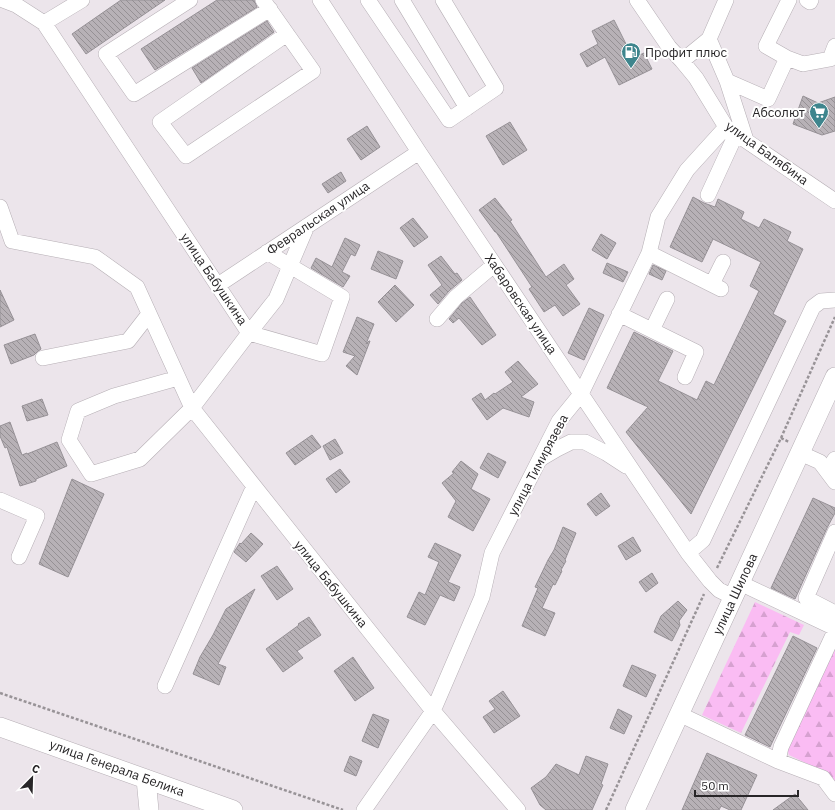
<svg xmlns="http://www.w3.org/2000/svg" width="835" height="810" font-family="'IBM Plex Sans',sans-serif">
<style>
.forest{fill:url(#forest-firs)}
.building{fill:url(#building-back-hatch);stroke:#969196}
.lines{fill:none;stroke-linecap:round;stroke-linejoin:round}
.minor-casing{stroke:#b6afb5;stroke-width:16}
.major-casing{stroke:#b6afb5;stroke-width:20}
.path{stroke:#989397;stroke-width:2.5;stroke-dasharray:3 2;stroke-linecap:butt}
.minor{stroke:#fff;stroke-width:15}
.major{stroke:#fff;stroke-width:19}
.labels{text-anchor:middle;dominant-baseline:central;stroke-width:4;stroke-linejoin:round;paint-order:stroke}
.poi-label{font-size:13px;fill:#282628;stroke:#fff;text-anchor:start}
.street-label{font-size:13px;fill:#282628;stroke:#fff}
</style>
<defs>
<pattern id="forest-firs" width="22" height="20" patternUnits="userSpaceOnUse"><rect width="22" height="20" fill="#fabcf3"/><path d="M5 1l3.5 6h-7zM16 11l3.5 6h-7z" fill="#d6a1d0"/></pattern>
<pattern id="building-back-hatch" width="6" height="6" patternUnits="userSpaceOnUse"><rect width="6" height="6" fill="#b7b1b6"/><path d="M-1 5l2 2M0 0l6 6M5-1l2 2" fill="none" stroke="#959094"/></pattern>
</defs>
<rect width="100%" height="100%" fill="#ece5eb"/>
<path class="forest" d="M755,602l49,23 -5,10 -9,-3 -49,101 -39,-18z
M835,648v138l-25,-21 -21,-10 -2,-6z"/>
<path class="building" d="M121,0h44l-79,54 -14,-20z
M217,0h37l3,7 -102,63 -14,-21z
M614,20l19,38 11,-5 8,16 -33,16 -14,-28 -18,10 -7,-13 18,-10 -6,-13z
M267,21l7,11 -73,51 -9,-15z
M803,96l15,7 17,-6v34l-13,4 -29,-11z
M510,122l17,28 -24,15 -17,-29z
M367,126l13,21 -19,13 -14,-21z
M341,172l5,9 -18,12 -6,-9z
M693,197l11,6 11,4 3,-8 26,13 -3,7 18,9 5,-9 27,13 -4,9 16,8 -30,65 13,7 -95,193 -65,-82 22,-25 -41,-19 27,-56 39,19 -15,30 39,19 9,-19 8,4 45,-94 -9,-5 11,-24 -48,-23 -11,23 -32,-15z
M495,198l17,22 -2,1 36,56 18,-13 10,15 -8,6 14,19 -17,12 -8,-11 -11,7 -15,-23 3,-2 -36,-55h-1l-16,-22z
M413,218l15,19 -14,10 -14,-19z
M601,234l15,9 -9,16 -15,-9z
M345,238l15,7 -5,11 -4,-2 -9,18 8,4 -7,11 -32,-19 5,-10 16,9z
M378,251l25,10 -7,18 -25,-10z
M441,256l14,18 2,-1 5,7 -13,11 -11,13 -8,-9 12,-10 -14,-20z
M607,263l21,9 -5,10 -20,-9z
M653,265l13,6 -4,9 -13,-6z
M395,285l19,20 -18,17 -18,-20z
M0,290l14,30 -14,7z
M470,297l26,38 -14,10 -23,-27 -6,5 -4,-4 13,-16z
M589,308l15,7 -20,45 -16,-7z
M357,317l17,7 -8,20 3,-3h1l-13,34 -11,-9 9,-10 -12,-4z
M35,334l6,15 -4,3 -3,3 -23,9 -7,-19z
M518,361l20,23 -17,13 13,5 -5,15 -26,-9 -16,12 -15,-21 9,-6 4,7 9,-7 1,1 18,-12 -8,-10z
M42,399l6,16 -21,6 -5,-15z
M10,422l12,33 5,-2v1l30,-12 10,24 -31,13v2l-16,5 -13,-39 -2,1 -5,-12v-10z
M312,435l9,12 -26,18 -9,-12z
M335,439l8,14 -13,7 -7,-14z
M488,453l18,9 -8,16 -18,-10z
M461,461l17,13 -7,15 19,10 -17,32 -25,-14 8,-16 -14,-18 12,-10 -2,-1z
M340,469l10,13 -14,11 -10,-14z
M72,479l32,15 -36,83 -29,-13z
M601,493l9,13 -14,10 -9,-12z
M813,498l22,10v5l-8,15 -32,71 -24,-11z
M563,527l13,6 -11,27 1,1 -5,9 1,1 -7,14 -2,-1 -11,24 13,5 -10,23 -23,-10 16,-38 -3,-1 13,-27 6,-10z
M251,533l12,11 -17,18 -12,-10 6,-9 1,1z
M633,537l8,14 -15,9 -8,-14z
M435,543l26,12 -13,27 12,5 -6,14 -14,-6 -15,30 -18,-8 12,-25 6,3 14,-33 -11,-5z
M277,566l16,23 -16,11 -16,-24z
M652,573l6,10 -12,9 -7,-10z
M255,589l-37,75 8,3 -7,18 -26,-11 7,-17 13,-22 13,-26z
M678,601l9,9 -8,11 1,4 -8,16 -18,-9 7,-16z
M309,617l12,18 -24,16 6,7 -20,14 -17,-23 33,-24 -1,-1z
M793,636l24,12 -47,99 -25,-12z
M353,657l21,31 -19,13 -21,-30z
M632,665l24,10 -10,22 -23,-11z
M503,691l17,25 -26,17 -11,-16 12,-8 -6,-8z
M618,709l14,7 -8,18 -14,-6z
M373,714l16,6 -11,28 -16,-7z
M707,753l50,22 -16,35h-11l-9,-4 -2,4h-37z
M350,756l12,5 -6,15 -12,-5z
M586,756l22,8 -7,20 2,1 -11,25h-46l-6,-5 -9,-17 15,-11 10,-13 23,11z
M795,794l13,16h-35z"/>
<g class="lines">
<defs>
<path id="minor" d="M3,0l13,5 28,18 205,310 -57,75 241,303 85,99
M190,0l-84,54 28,40 136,-85
M263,0l50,71 -127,85 -26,-34 127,-88
M320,0l99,152 162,242 107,159 22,28 9,9 14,7
M368,0l81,120 47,-32 -53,-88
M402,0l65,108
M637,0l32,47 13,14 14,17 30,49 109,74
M726,0l-17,39 18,42 19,59
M789,0l-23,46 21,12 16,6 27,-5 5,-13
M807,0l3,2 1,-2
M44,23l38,-23
M682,61l27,-22
M727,81l41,18 19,-41
M708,195l28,-61
M0,207l12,34 83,16 42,30 55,121 -52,51 -49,15 -22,-34 9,-29 36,-15 64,-18
M267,252l75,45 -20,57 -73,-21 27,-34 31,-73
M649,253l72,36
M712,284l11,-22
M218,285l201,-133
M619,314l77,38 -11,25
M437,319l19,-22 38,-32
M652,330l15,-31
M43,358l85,-17 21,-27
M800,453l20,9 15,20
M540,459l17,-10 14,-7h14l21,11 20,13
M830,474l3,-12 2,-3
M0,500l37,16 -18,41
M835,532l-29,66 29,15
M688,553l15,-13 110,-233 8,-6 14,-1
M740,583l95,45
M165,686l89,-200
M679,714l99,47 45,17 12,16
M778,761l3,-14 54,-116
M364,810l69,-99 49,-114 10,-44 67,-132 22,-27 68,-141 9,-36 29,-47 39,-43"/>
<path id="major" d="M0,727l233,83
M146,779l3,31
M635,810l200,-433"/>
</defs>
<use href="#minor" class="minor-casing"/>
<use href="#major" class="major-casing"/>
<path class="path" d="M781,438l8,4
M717,568l64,-130 54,-121
M0,693l343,117
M606,810l98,-216"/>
<use href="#minor" class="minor"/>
<use href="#major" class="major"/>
</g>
<defs>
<symbol id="fuel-pin" viewBox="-11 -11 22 30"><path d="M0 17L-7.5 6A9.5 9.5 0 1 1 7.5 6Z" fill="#3e858d" stroke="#fff"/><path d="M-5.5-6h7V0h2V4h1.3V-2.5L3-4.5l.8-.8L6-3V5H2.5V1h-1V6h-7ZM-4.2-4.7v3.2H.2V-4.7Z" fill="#fff"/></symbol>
<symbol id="supermarket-pin" viewBox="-11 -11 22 30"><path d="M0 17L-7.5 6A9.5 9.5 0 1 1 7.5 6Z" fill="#3e858d" stroke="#fff"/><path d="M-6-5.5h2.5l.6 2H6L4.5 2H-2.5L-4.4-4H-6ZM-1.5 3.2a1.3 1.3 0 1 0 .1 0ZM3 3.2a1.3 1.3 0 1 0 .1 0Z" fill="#fff"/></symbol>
</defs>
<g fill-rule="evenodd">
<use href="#fuel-pin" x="620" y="41" width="22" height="30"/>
<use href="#supermarket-pin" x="808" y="101" width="22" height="30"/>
</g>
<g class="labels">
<g class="poi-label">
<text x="645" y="52">Профит плюс</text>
<text x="805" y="112" text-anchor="end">Абсолют</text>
</g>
<g class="street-label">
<text transform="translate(767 153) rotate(36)">улица Балябина</text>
<text transform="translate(318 218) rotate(-34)">Февральская улица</text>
<text transform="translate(214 279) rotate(56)">улица Бабушкина</text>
<text transform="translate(521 304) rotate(56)">Хабаровская улица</text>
<text transform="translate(538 465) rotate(-62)">улица Тимирязева</text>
<text transform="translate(331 584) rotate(51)">улица Бабушкина</text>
<text transform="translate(735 594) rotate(-65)">улица Шилова</text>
<text transform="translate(117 768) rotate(20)">улица Генерала Белика</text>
</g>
</g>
<g transform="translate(32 778) rotate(23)" stroke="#ffffff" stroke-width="3" paint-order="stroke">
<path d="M0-3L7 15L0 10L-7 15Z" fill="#282628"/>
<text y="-6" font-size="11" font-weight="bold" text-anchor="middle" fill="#282628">С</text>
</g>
<path d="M695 790v6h103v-6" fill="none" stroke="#282628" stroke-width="2"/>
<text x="701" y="790" font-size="12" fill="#282628" stroke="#ffffff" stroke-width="3" paint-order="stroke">50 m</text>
</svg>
